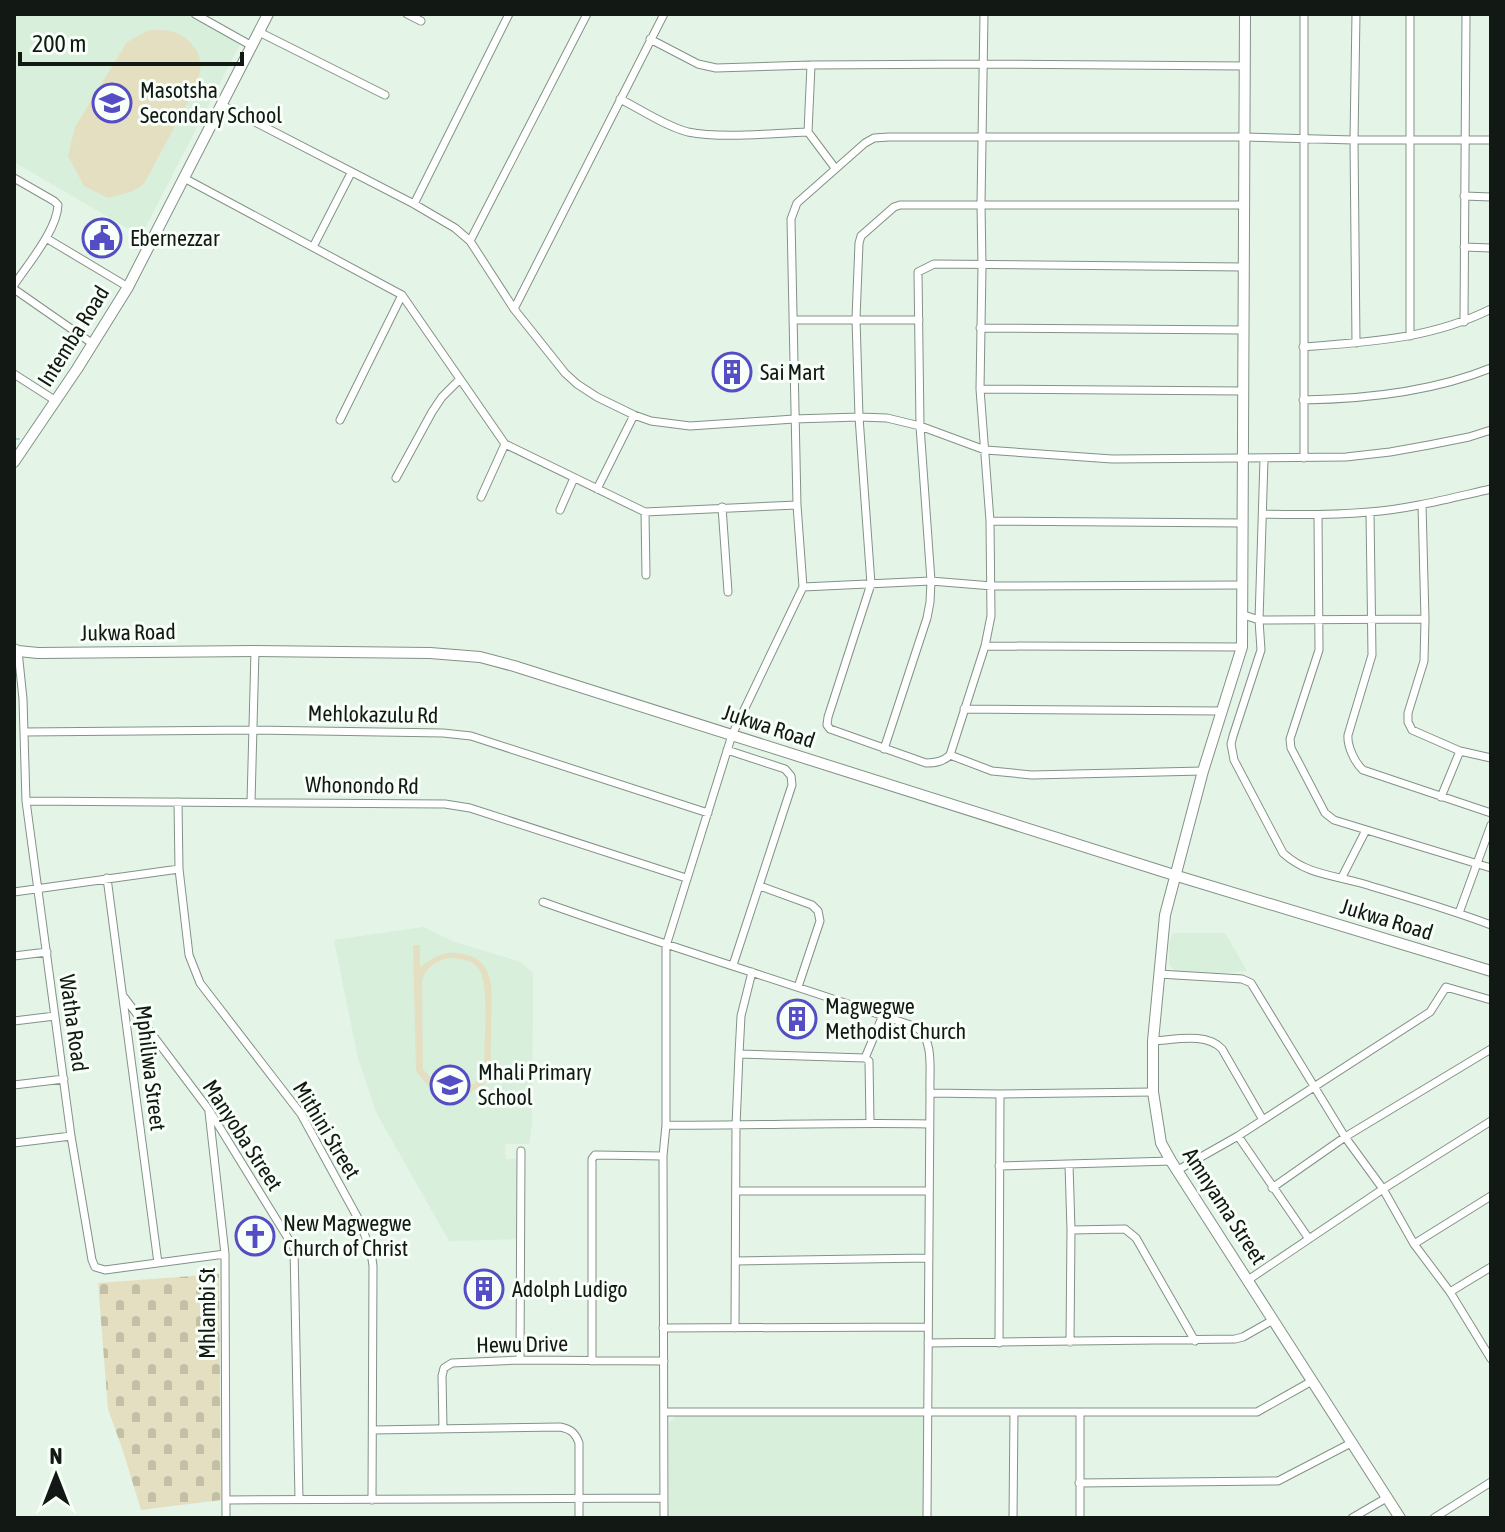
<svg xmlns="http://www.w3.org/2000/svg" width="1505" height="1532" font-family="'Asap Condensed',sans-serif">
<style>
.built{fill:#d7efdb}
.green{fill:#e5dfc2;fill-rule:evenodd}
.cemetery{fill:url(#cemetery-stones)}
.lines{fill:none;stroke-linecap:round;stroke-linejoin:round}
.stream{stroke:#9cd8dd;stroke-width:2}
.street-casing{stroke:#839286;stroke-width:9}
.secondary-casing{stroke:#839286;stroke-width:12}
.street{stroke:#fff;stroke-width:7}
.secondary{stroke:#fff;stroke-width:10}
.labels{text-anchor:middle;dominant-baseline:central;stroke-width:6;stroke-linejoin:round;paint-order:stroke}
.poi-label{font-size:22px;fill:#121813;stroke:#f8fff9;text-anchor:start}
.street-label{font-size:22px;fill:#121813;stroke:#f8fff9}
</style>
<defs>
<pattern id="cemetery-stones" width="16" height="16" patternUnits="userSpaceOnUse" patternTransform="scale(2)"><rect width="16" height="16" fill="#e5dfc2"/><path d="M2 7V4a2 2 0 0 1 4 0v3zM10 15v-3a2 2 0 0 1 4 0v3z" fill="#c3bfa6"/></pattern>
</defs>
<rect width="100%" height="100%" fill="#e4f4e7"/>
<path class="built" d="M14,14h171l55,30 -99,192 -127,-74z
M423,927l32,15 66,20 12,11 -1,152 -3,19h-24l1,15h10v80l-67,2 -73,-129 -18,-54 -24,-118z
M1173,933h52l22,38 -22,2 -50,-2 -6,-7v-20z
M676,1416h249l-1,102h-255v-95z"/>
<path class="green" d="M149,30c21,0 32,0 45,17 18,21 -6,55 -17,75 -11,21 -22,41 -33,62l-13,8 -23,6 -24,-12 -16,-30 7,-29 52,-85z
M420,945v22c12,-9 22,-16 39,-14 38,5 33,39 32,68 0,17 0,34 -1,50l-6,13 -15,9 -13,1 -10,-1 -19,-8 -11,-14 -3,-126zM448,958c11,1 23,1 30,10 12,15 6,75 6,96l-2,10 -8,10c-24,4 -35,4 -51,-15l-1,-88c5,-15 12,-18 26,-23z"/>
<path class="cemetery" d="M219,1274l2,226 -80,10 -18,-59 -15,-42 -10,-126z"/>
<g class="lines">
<path class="stream" d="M14,439h5"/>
<defs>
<path id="street" d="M195,14l57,32
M407,14l14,7
M984,14l-3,190 1,62 -2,123 10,132 1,95 -6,30 -35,109c-7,7 -15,8 -24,8l-96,-34 -3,-4 1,-8 43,-133 -12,-167 -3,-98 3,-76 2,-7 33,-29 6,-2h345
M1304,14v444
M1356,14l-2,126 2,203
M259,32l126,63
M650,39l48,25 18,4 95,-3 173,-1 261,2
M811,65l-3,67 27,36
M620,99c22,11 45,27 68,33 35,7 84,1 120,0
M222,105l192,99 41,24 15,13 44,68 51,64 12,11 20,13 37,18 17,6 39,5 104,-7 65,-2 28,1 33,8 65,24 127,9 234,-2 44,-5 39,-7 40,-8 22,-7
M14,178l40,23 4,4c-1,25 -30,59 -44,80
M184,178l218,117 103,149 140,68 152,-7
M1464,196l27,1
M414,204l95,-190
M46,238l82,49
M470,241l117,-227
M313,247l38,-74
M1464,247l27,1
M14,289l79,55
M514,309l150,-295
M793,320h126
M1464,322l2,-308
M980,328l263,2
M1410,336v-322
M1303,347c66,-5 128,-8 188,-38
M14,374l42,27
M980,389l262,2
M1303,400c64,-1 129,-8 188,-32
M340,420l62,-125
M1264,459l-5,161 2,30 -28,86 -2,8 3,16 49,93c24,22 51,22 81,31 43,13 85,25 127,41
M396,478l36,-66 10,-15 18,-18
M597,489l37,-74
M481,497l24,-53
M1422,505l3,114 -1,42 -16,52v9l4,8 48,21 31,7
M722,507l6,85
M560,510l14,-32
M645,512l1,63
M1370,512l2,143 -24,80c-1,11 7,28 15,35l128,43
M1263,514c35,1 71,1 106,-2 41,-3 82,-14 122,-23
M1318,515l1,135 -29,89 1,9 34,65 9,7 157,48
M990,521l253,2
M803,587l128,-6 61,5 251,-1
M1244,615l15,5 166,-1
M985,646l257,1
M18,651l5,48 3,102 45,335 21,124 3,7 10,3 120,-16
M964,709l258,2
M24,732l230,-2 189,3 28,3 237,77
M884,749l43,-131 3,-16 1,-21 -11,-155 -2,-154 16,-8 310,3
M727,750l58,19 6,7 1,9 -59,180
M950,755l42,16 40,4 171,-4
M1441,797l19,-46
M26,801l419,3 25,4 216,70
M178,802l1,67 10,86 11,28 101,131 59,108 11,30 2,14 -1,234
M251,802l4,-151
M1342,877l24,-47
M107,878l51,385
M760,886l52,19 6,6 2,10 -22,66
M14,892l165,-23
M543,902c123,44 249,82 373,125 19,12 13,45 14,66l-3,425
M1459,913l32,-88
M14,956l33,-4
M1159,974l83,5 9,4 94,154 38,52 31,55 36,48 41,67
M124,997l85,113 85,138 5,251
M14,1021l41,-5
M1153,1041c22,-1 53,-9 69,8l41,71
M739,1054l126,4 4,3 1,62
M865,1058l18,-43
M14,1085l50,-6
M930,1093l70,1 153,-2
M209,1112l16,142 1,264
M666,1125c87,1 175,-3 262,-1
M1238,1136l71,103
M14,1143l57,-7
M1069,1164l2,66 -1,112
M999,1166l172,-5
M1178,1170l60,-34 192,-124 16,-25 45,13
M1272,1188l73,-51 146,-88
M736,1191h193
M1071,1230l54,-1 11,9 59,103
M1414,1244l77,-48
M736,1261l193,-3
M1248,1280l135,-91 108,-68
M1450,1292l41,-25
M663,1328l265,-1
M735,1328l1,-202 3,-72 2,-38 11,-44
M928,1343l307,-4 8,-2 30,-17
M999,1343l1,-249
M520,1360l1,-209
M592,1361v-202l3,-4 68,1
M664,1412h593l55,-31
M443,1428l-1,-52 2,-8 8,-5 68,-3 144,1
M373,1430l187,-3c10,2 15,5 19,16v75
M1079,1483l199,-2 75,-39
M226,1500l438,-2
M664,1518l-1,-362 3,-31v-179l66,-211 71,-148 -6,-82 -6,-286 6,-16 68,-60 9,-5 15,-1h356l109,3h137
M1013,1518l1,-106
M1080,1518v-106
M1352,1518l36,-21
M1434,1518l57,-36"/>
<path id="secondary" d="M1245,14l-3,633 -39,124 -38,144 -12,126v51l8,51 10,18 229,357
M14,462l63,-93 51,-82 140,-273
M14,649l4,2 20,2 217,-2 175,2 50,4 34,9 660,209 317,96"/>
</defs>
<use href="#street" class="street-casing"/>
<use href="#secondary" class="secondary-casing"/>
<use href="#street" class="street"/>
<use href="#secondary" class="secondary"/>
</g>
<defs>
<symbol id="school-ring" viewBox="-11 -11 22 22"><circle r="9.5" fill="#f8fff9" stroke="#544dc4" stroke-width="1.5"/><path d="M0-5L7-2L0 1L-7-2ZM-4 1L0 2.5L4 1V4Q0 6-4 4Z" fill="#544dc4"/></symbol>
<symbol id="civic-ring" viewBox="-11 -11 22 22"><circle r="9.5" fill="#f8fff9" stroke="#544dc4" stroke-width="1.5"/><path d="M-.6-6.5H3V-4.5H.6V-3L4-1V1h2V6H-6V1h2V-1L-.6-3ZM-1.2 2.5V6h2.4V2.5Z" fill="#544dc4"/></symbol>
<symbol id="building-ring" viewBox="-11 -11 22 22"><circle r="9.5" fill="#f8fff9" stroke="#544dc4" stroke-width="1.5"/><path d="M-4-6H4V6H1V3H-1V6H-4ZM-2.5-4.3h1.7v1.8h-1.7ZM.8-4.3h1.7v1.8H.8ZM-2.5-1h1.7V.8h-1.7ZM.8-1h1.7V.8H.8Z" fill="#544dc4"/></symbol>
<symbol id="church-ring" viewBox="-11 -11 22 22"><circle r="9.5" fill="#f8fff9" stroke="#544dc4" stroke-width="1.5"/><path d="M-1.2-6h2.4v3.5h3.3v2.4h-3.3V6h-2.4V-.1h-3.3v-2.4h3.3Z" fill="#544dc4"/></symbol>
</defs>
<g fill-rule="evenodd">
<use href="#school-ring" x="90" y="81" width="44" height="44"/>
<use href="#civic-ring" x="80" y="216" width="44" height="44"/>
<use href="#building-ring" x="710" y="350" width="44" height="44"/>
<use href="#building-ring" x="775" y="997" width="44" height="44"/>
<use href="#school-ring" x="428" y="1063" width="44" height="44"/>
<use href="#church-ring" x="233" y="1214" width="44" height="44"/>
<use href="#building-ring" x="462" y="1267" width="44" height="44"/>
</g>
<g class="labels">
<g class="poi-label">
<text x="140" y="90">Masotsha<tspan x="140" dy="25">Secondary School</tspan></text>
<text x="130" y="238">Ebernezzar</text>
<text x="760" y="372">Sai Mart</text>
<text x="825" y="1006">Magwegwe<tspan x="825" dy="25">Methodist Church</tspan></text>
<text x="478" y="1072">Mhali Primary<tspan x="478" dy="25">School</tspan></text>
<text x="283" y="1223">New Magwegwe<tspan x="283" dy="25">Church of Christ</tspan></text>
<text x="512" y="1289">Adolph Ludigo</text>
</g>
<g class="street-label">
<text transform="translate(73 336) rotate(-58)">Intemba Road</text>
<text transform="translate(128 632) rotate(-1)">Jukwa Road</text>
<text transform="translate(373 714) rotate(1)">Mehlokazulu Rd</text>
<text transform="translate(769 726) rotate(18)">Jukwa Road</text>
<text transform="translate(362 785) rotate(1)">Whonondo Rd</text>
<text transform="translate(1387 919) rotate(17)">Jukwa Road</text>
<text transform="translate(74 1023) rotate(82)">Watha Road</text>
<text transform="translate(151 1068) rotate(83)">Mphiliwa Street</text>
<text transform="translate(327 1130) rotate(59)">Mithini Street</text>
<text transform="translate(243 1135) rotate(57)">Manyoba Street</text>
<text transform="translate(1225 1206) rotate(57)">Amnyama Street</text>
<text transform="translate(207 1313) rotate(-90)">Mhlambi St</text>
<text transform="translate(522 1344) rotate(-1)">Hewu Drive</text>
</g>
</g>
<rect width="1505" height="1532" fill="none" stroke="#121813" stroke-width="32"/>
<g transform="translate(56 1476)" stroke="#f8fff9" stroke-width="6" paint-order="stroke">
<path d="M0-6L14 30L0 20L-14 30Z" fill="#121813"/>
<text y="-12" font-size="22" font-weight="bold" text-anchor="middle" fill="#121813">N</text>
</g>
<path d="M20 52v12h222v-12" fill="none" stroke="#121813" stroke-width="4"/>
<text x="32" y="52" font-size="24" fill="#121813" stroke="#f8fff9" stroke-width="6" paint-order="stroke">200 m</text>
</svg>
